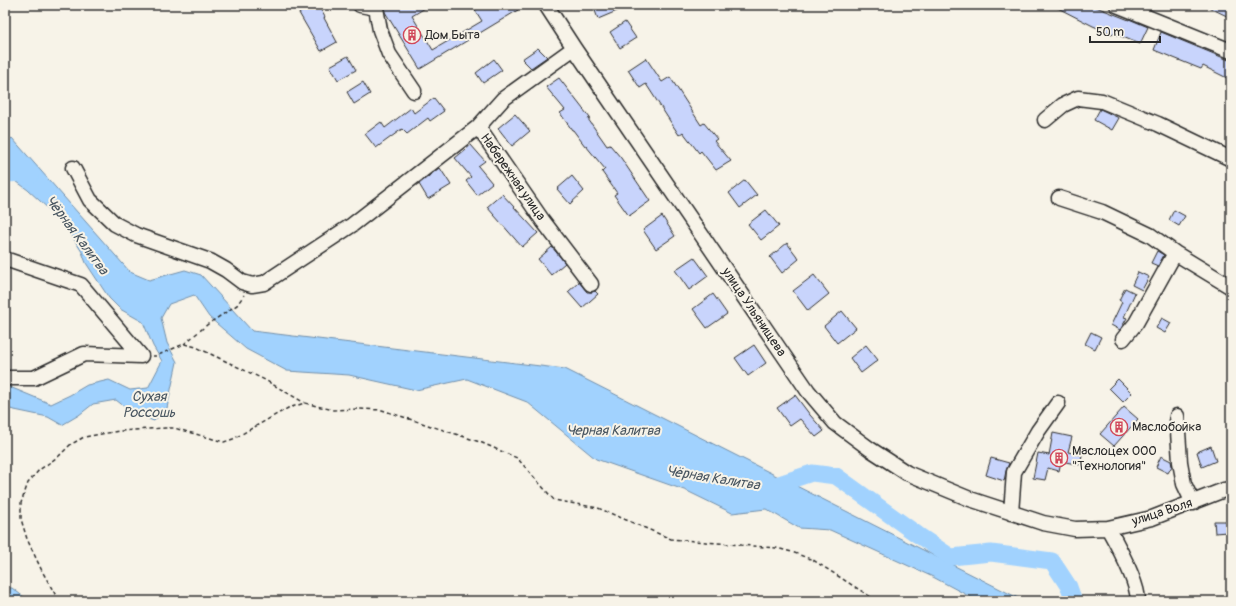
<svg xmlns="http://www.w3.org/2000/svg" width="1236" height="606" font-family="Pangolin,sans-serif">
<style>
.water{fill:#a1d2fe;stroke:#728faa}
.lines{fill:none;stroke-linecap:round;stroke-linejoin:round}
.river{stroke:#a1d2fe;stroke-width:17}
.building{fill:#c8d4fc;stroke:#2b2b2b}
.minor-casing{stroke:#2b2b2b;stroke-width:17}
.path{stroke:#2b2b2b;stroke-width:1.5;stroke-dasharray:4 3;stroke-linecap:butt}
.minor{stroke:#f7f3e8;stroke-width:14}
.labels{text-anchor:middle;dominant-baseline:central;stroke-width:4;stroke-linejoin:round;paint-order:stroke}
.poi-label{font-size:13px;fill:#2b2b2b;stroke:#f7f3e8;text-anchor:start}
.street-label{font-size:13px;fill:#2b2b2b;stroke:#f7f3e8}
.water-label{font-size:14px;font-style:italic;fill:#485560;stroke:#f7f3e8}
</style>
<rect width="100%" height="100%" fill="#f7f3e8"/>
<filter id="ink" filterUnits="userSpaceOnUse"><feTurbulence type="fractalNoise" baseFrequency=".025" numOctaves="2"/><feDisplacementMap in="SourceGraphic" scale="8" xChannelSelector="R" yChannelSelector="G"/><feConvolveMatrix kernelMatrix="1 2 1 2 8 2 1 2 1" color-interpolation-filters="sRGB"/></filter>
<g filter="url(#ink)">
<path class="water" d="M12,138l118,134 19,8 36,-10 16,5 51,56 313,38 459,232h-46l-45,-24 -103,-47 -31,-2 -33,-19 -34,4 -45,-22 -91,-32 -69,-57 -60,-23 -51,11 -67,-15 -62,-4 -41,-22 -37,-32 -15,-22 -25,9 -8,14 6,25 10,19 -10,46 -13,13 -20,-7 -18,-14 -23,4 -14,11 -17,10 -14,-8 -43,-9v-23l46,19 19,-9 17,-10 22,-5 21,10 18,-2 14,-27 -9,-15 -10,-24 -23,-13 -11,-11 -23,-35 -4,-11 -18,-29 -36,-33 -23,-17v-31z
M5,588h7l17,13h-24z"/>
<g class="lines">
<path class="river" d="M5,174l22,-1 3,3
M765,486l5,1 42,-14 24,3 82,59 33,22 40,-4 61,8 17,26 5,14"/>
</g>
<path class="building" d="M314,5h4l7,12 -1,1 13,24 -16,9 -22,-38z
M384,5h46l-18,11 21,34 49,-29 -7,-11 9,-5h31l3,5 -98,59 -35,-57z
M593,5h38l-33,14z
M1052,5h39l38,15v-1l19,8 -8,17 -27,-11 -1,1 -19,-8z
M1204,5h27v13z
M625,22l11,16 -16,10 -10,-16z
M1161,32l70,29v19l-28,-14 -2,3 -47,-19z
M538,48l9,9 -16,11 -9,-9z
M348,56l8,14 -18,10 -8,-14z
M646,58l16,24 8,-5 31,48 3,-2 13,16 -3,2 17,20 -15,9 -15,-19 -2,2 -16,-21 -4,3 -33,-51 -6,4 -12,-18z
M494,59l8,11 -19,13 -7,-10z
M559,78l31,40 -2,1 19,27 3,-1 11,13 29,43 -21,15 -15,-21 3,-2 -15,-21 3,-3 -19,-23h-1l-12,-16h-1l-12,-17 5,-3 -19,-23z
M363,82l7,12 -16,10 -7,-12z
M434,98l10,13 -14,10 -2,-3 -21,16 -5,-5 -26,19 -11,-14 16,-12 4,6 26,-20 3,5z
M1100,109l19,9 -7,12 -18,-10z
M515,114l15,17 -18,15 -14,-18z
M471,145l14,16 -7,5 14,17 -15,12 -11,-14 5,-4 -16,-19z
M439,168h1l11,17 -23,14 -9,-15z
M572,176l12,15 -14,13 -13,-15z
M745,180l12,15 -17,13 -11,-15z
M502,194l36,39 -16,14 -35,-40z
M766,210l13,16 -18,14 -13,-16z
M1174,210l11,6 -6,10 -10,-6z
M662,216l13,20 -19,13 -13,-19z
M787,243l12,16 -17,14 -12,-16z
M552,247l13,16 -14,12 -13,-16z
M1157,251l7,4 -6,11 -7,-3z
M694,257l14,19 -19,14 -14,-20z
M1138,272l11,5 -7,13 -10,-5z
M814,275l15,19 -21,17 -15,-20z
M579,282l8,10h5l3,-1 3,3 -16,14 -14,-16z
M1125,288l10,5 -11,24 3,1 -7,12 -9,-5 11,-23 -3,-2z
M713,294l14,20 -20,14 -14,-19z
M842,311l14,17 -19,15 -13,-17z
M1162,318l9,5 -6,10 -9,-5z
M1091,332l10,5 -6,12 -10,-5z
M754,345l12,18 -18,13 -13,-18z
M866,345l12,15 -17,13 -11,-15z
M1118,379l14,14 -9,9 -14,-14z
M795,395l15,20 14,16 -8,6 -16,-18 -10,7 -13,-18z
M1124,407l14,12 -24,27 -14,-12z
M1053,433l19,4 -4,15 14,3 -2,10 -19,-4 -2,10 -11,-3 -3,12 -12,-2 5,-25 11,2z
M1211,446l5,15 -14,6 -5,-15z
M1161,456l10,5 1,5 -4,7 -12,-6z
M991,458l18,5 -3,8 -2,10 -18,-6z
M1214,521h13v11l-12,1z"/>
<g class="lines">
<defs>
<path id="minor" d="M360,5l16,3 4,22 9,24 25,37
M546,5l28,43 234,343 27,32 35,26 37,24 63,26 73,24 32,6 33,-1 44,-10 72,-28 7,-1
M1117,5l114,46
M1045,120l18,-15 15,-7 24,3 56,23 73,35
M478,127l65,94 48,63
M73,168l17,32 25,24 21,11 74,26 16,9 16,12 10,3 12,-2 88,-58 126,-98 25,-28 71,-51
M1059,198l43,14 48,23 25,18 56,34
M5,259l76,26 60,71 -57,-2 -50,24h-29
M1123,339l13,-16 39,-70
M1177,416l3,46 4,22 9,19
M1011,513l3,-41 24,-41 20,-28
M1108,528c9,16 30,55 30,73"/>
</defs>
<use href="#minor" class="minor-casing"/>
<path class="path" d="M184,344l24,-20 29,-19 7,-10
M152,356h4l28,-12 12,3 69,33 40,23
M59,601l-17,-30 -15,-32 -6,-20v-16l7,-20 11,-13 20,-14 11,-11 14,-8 35,-6 46,-3h9l50,14 9,-3 55,-31 17,-5 28,7 26,-1 23,1 98,32 37,16 37,42 44,8 73,31 105,9 16,4 21,8 64,41"/>
<use href="#minor" class="minor"/>
</g>
</g>
<defs>
<symbol id="building-ring" viewBox="-11 -11 22 22"><circle r="9.5" fill="#f7f3e8" stroke="#d1495b" stroke-width="1.5"/><path d="M-4-6H4V6H1V3H-1V6H-4ZM-2.5-4.3h1.7v1.8h-1.7ZM.8-4.3h1.7v1.8H.8ZM-2.5-1h1.7V.8h-1.7ZM.8-1h1.7V.8H.8Z" fill="#d1495b"/></symbol>
</defs>
<g fill-rule="evenodd">
<use href="#building-ring" x="402" y="25" width="20" height="20"/>
<use href="#building-ring" x="1109" y="417" width="20" height="20"/>
<use href="#building-ring" x="1049" y="448" width="20" height="20"/>
</g>
<g class="labels">
<g class="poi-label">
<text x="425" y="35">Дом Быта</text>
<text x="1132" y="427">Маслобойка</text>
<text x="1072" y="451">Маслоцех ООО<tspan x="1072" dy="15">"Технология"</tspan></text>
</g>
<g class="street-label">
<text transform="translate(513 177) rotate(55)">Набережная улица</text>
<text transform="translate(754 312) rotate(56)">улица Ульянищева</text>
<text transform="translate(1162 512) rotate(-18)">улица Воля</text>
</g>
<g class="water-label">
<text transform="translate(77 235) rotate(53)">Чёрная Калитва</text>
<text x="149" y="396">Сухая<tspan x="149" dy="16">Россошь</tspan></text>
<text x="613" y="430">Черная Калитва</text>
<text transform="translate(713 478) rotate(9)">Чёрная Калитва</text>
</g>
</g>
<rect width="1236" height="606" fill="none" stroke="#f7f3e8" stroke-width="20"/>
<rect x="10" y="10" width="1216" height="586" fill="none" stroke="#2b2b2b" stroke-width="1.5" filter="url(#ink)"/>
<path d="M1090 36v6h70v-6" fill="none" stroke="#2b2b2b" stroke-width="2"/>
<text x="1096" y="36" font-size="12" fill="#2b2b2b" stroke="#f7f3e8" stroke-width="3" paint-order="stroke">50 m</text>
</svg>
